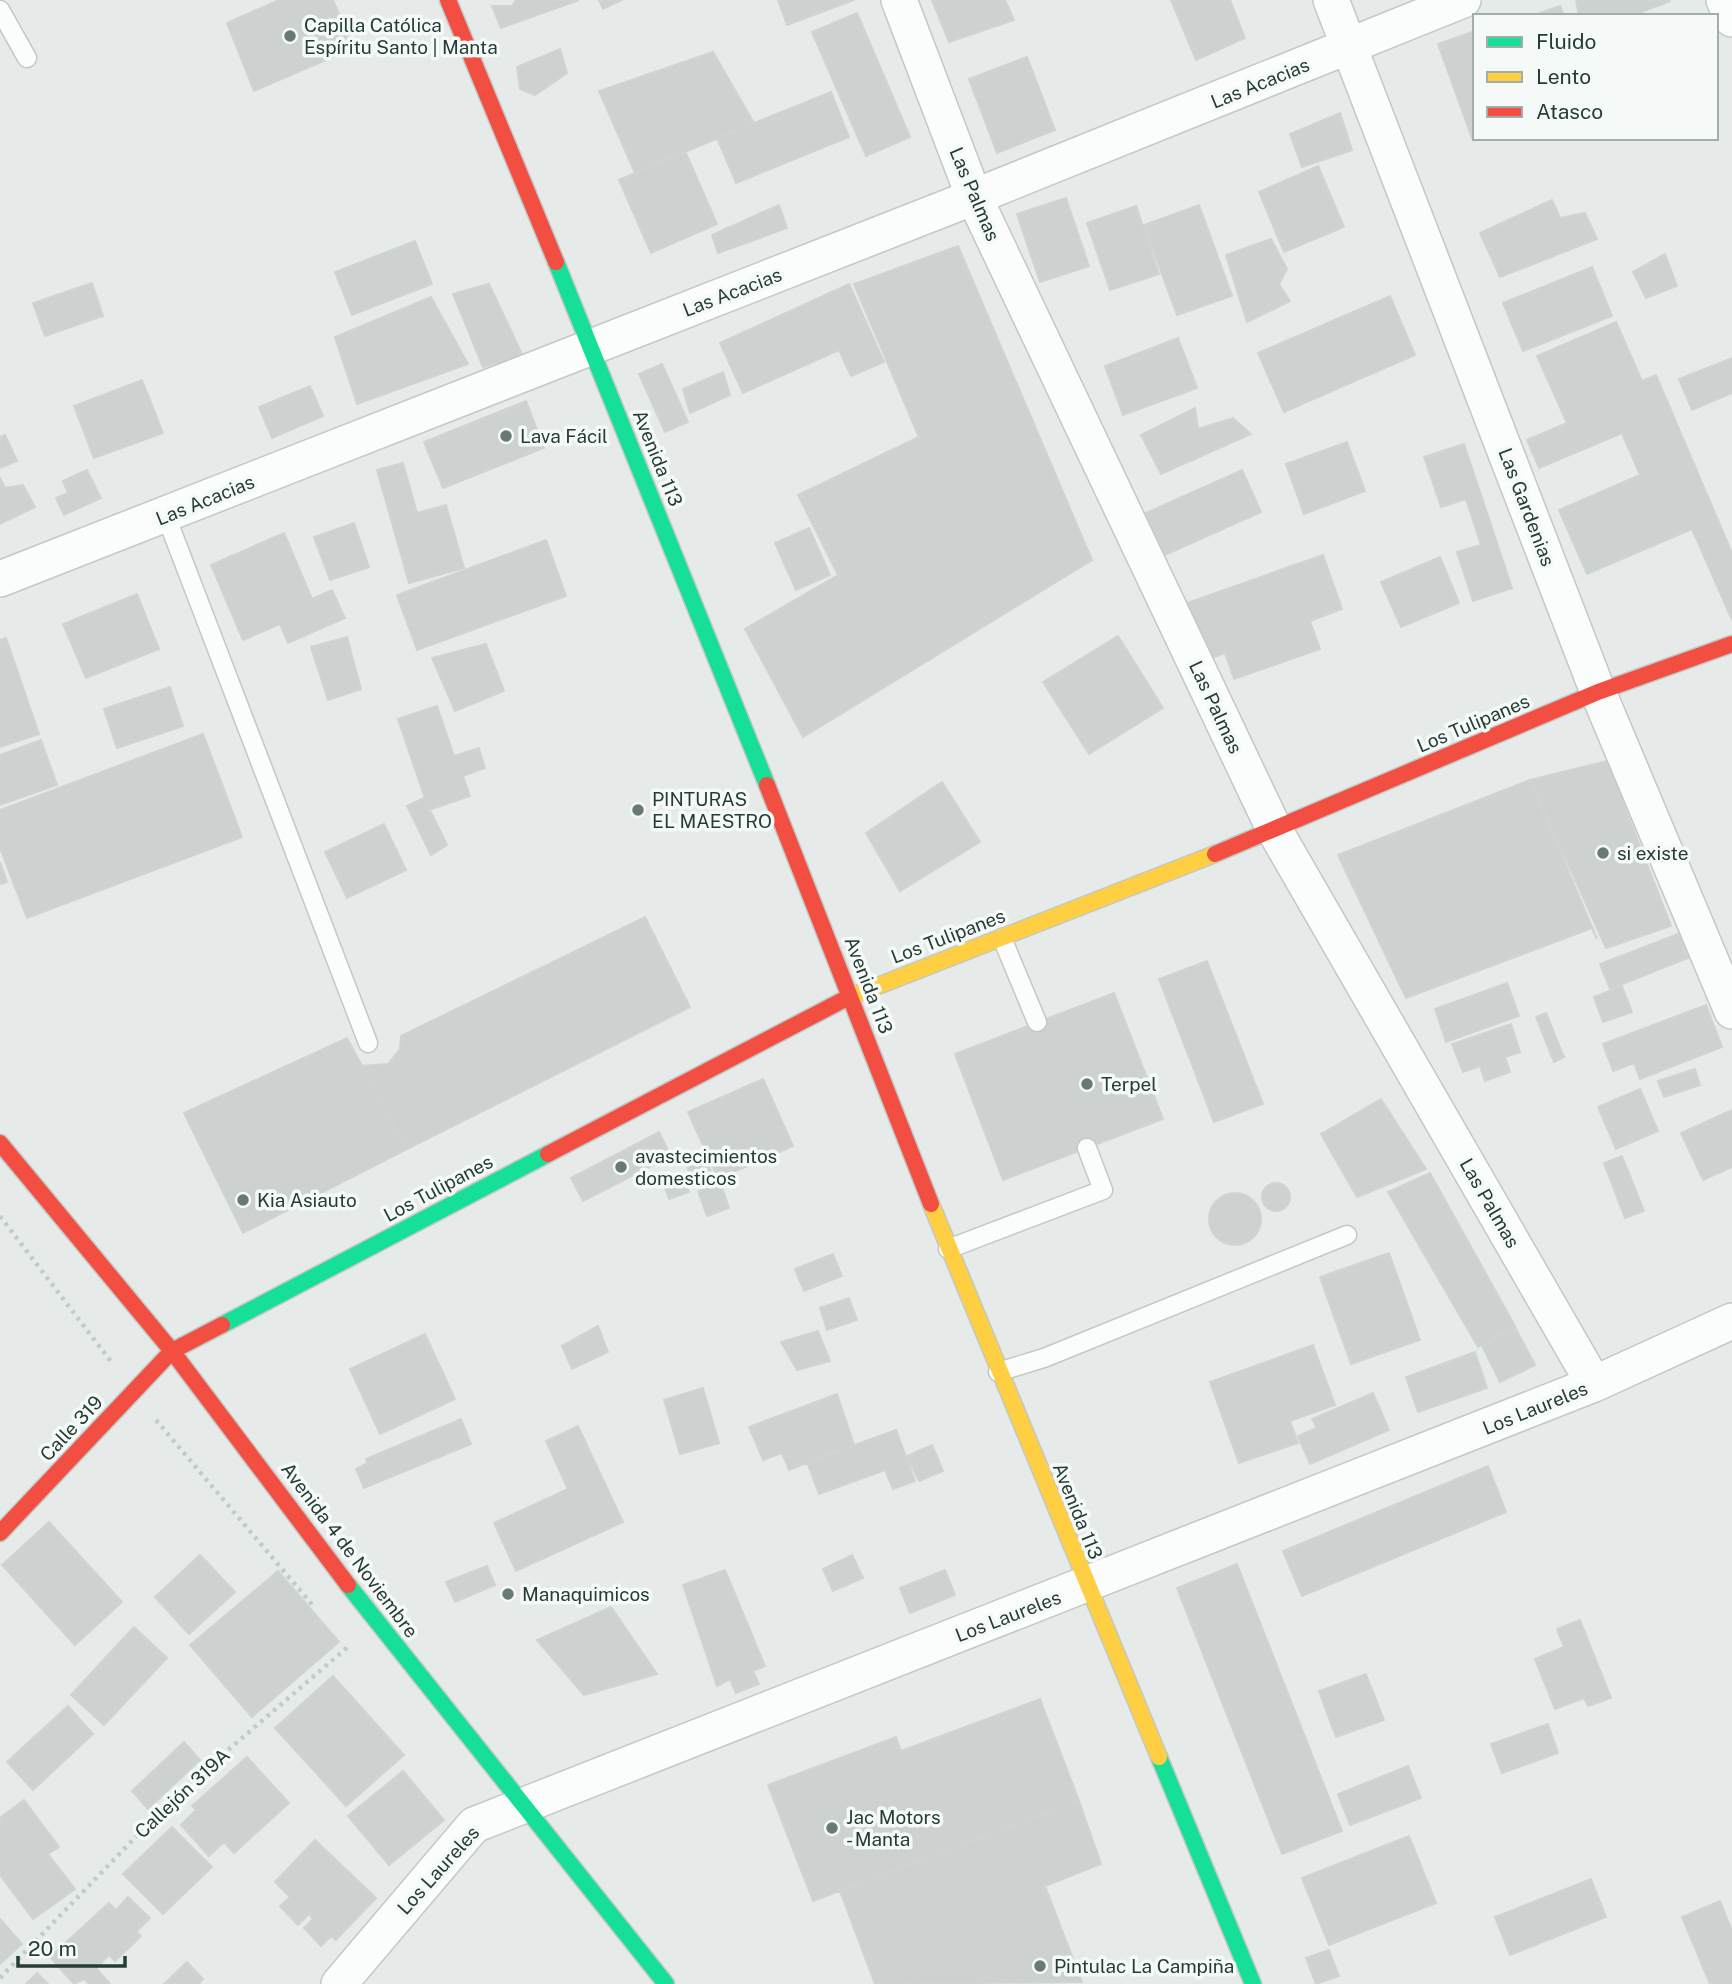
<svg xmlns="http://www.w3.org/2000/svg" width="1732" height="1984" font-family="'Public Sans',sans-serif">
<style>
.building{fill:#cdd2d0;stroke:#cfd4d2;stroke-width:2}
.lines{fill:none;stroke-linecap:round;stroke-linejoin:round}
.lane-casing{stroke:#c3c8c6;stroke-width:21}
.street-casing{stroke:#c3c8c6;stroke-width:38}
.fast-casing{stroke:#c2c8c6;stroke-width:19}
.slow-casing{stroke:#c2c8c6;stroke-width:19}
.jam-casing{stroke:#c2c8c6;stroke-width:19}
.path{stroke:#c2cbc7;stroke-width:4.5;stroke-dasharray:3.5 5;stroke-linecap:butt}
.lane{stroke:#fbfcfc;stroke-width:18}
.street{stroke:#fbfcfc;stroke-width:35}
.fast{stroke:#16e098;stroke-width:16}
.slow{stroke:#ffcf43;stroke-width:16}
.jam{stroke:#f24e42;stroke-width:16}
.poi-dot{fill:#697a74;stroke:#f5f9f7;stroke-width:2.5}
.labels{text-anchor:middle;dominant-baseline:central;stroke-width:7;stroke-linejoin:round;paint-order:stroke}
.poi-label{font-size:19px;fill:#253d35;stroke:#f5f9f7;text-anchor:start}
.street-label{font-size:19px;fill:#253d35;stroke:#f5f9f7}
</style>
<rect width="100%" height="100%" fill="#e6ebe9"/>
<path class="building" d="M279,0h54l21,48 -100,43 -27,-68z
M516,0h63l-78,28 -9,-22h20z
M599,0h23l-19,9z
M778,0h76l-67,25z
M932,0h73l9,20 -65,22z
M1171,0h59l15,38 -49,22z
M1576,0h94v1l-39,15h-52z
M1560,6l4,10h-33z
M857,13l53,124 -44,19 -54,-124z
M1475,31v106l-3,1 -34,-94z
M560,49l7,24 -32,22 -15,-6 -3,-22z
M713,52l41,71 -119,50 -36,-82z
M1027,57l28,73 -58,23 -28,-74z
M831,92l18,45 -113,46 -19,-45z
M1340,113l12,37 -50,17 -12,-33z
M685,151l32,73 -66,29 -32,-73z
M1318,166l26,61 -60,25 -25,-60z
M1066,198l23,68 -49,16 -23,-68z
M1552,200l8,18 25,-5 12,26 -97,38 -20,-44z
M779,205l8,23 -69,25 -6,-18z
M1199,205l33,91 -55,19 -33,-90z
M1136,206l23,68 -49,16 -23,-67z
M1271,239l16,30 -8,15 11,17 -43,21 -21,-67z
M415,241l17,43 -80,31 -17,-43z
M958,246l134,314 -289,177 -58,-108 93,-54 -40,-80 121,-58 -65,-153z
M1665,254l12,32 -31,12 -13,-26z
M1592,267l20,49 -89,35 -20,-48z
M92,283l11,33 -58,20 -12,-33z
M489,284l34,72 -40,11 -30,-73z
M849,284l35,78 -33,14 -12,-26 -96,43 -23,-50z
M1390,296l25,59 -131,57 -26,-59z
M431,297l37,67 -111,40 -22,-67z
M1616,322l26,59 14,-6 76,178v67l-40,-91 -105,45 -28,-64 81,-35 -18,-42 -83,35 -12,-28 40,-17 -30,-67z
M1178,338l19,50 -74,27 -18,-49z
M1732,358v35l-40,17 -13,-31z
M662,364l26,58 -23,10 -26,-58z
M723,372l7,23 -40,18 -7,-24z
M142,380l21,53 -69,25 -20,-52z
M310,386l13,30 -51,22 -13,-31z
M526,401l18,47 -101,40 -19,-46z
M1195,408l3,21 35,-11 18,16 -90,40 -20,-39z
M5,435l12,26 -17,7v-31z
M1347,442l18,49 -61,23 -18,-50z
M1464,444l48,144 -39,13 -16,-49 24,-7 -15,-46 -25,8 -17,-50z
M403,463l14,50 29,-8 18,63 -55,15 -32,-113z
M87,470l14,28 -37,17 -8,-17 12,-5 -5,-12z
M1242,470l19,42 -96,43 -19,-42z
M0,478l5,10 18,-3 12,22 -35,17z
M354,523l15,44 -39,13 -16,-43z
M809,528l21,47 -34,15 -21,-47z
M284,533l28,66 20,-9 13,28 -57,25 -8,-19 -37,16 -32,-75z
M546,540l20,56 -149,54 -20,-55z
M1323,555l19,54 -32,12 10,28 -86,30 -9,-26 -21,8 -20,-57z
M1440,557l19,46 -58,24 -20,-45z
M137,594l22,55 -73,29 -23,-54z
M1118,636l45,72 -74,46 -46,-72z
M347,637l14,52 -33,11 -17,-53z
M6,638l33,96 -39,13v-107z
M486,644l18,47 -49,20 -23,-53z
M170,687l13,39 -66,22 -13,-39z
M437,706l17,50 25,-8 6,20 -22,8 7,20 -41,14 -31,-91z
M203,734l39,103 -215,81 -27,-70v-38z
M41,740l16,45 -57,20v-50z
M1607,761l64,165 -65,22 -76,-168z
M1530,780l67,159 -5,-11 -186,70 -68,-143z
M942,782l38,60 -80,49 -34,-58z
M424,798l23,47 -16,10 -24,-49z
M384,824l22,46 -59,28 -22,-46z
M0,862l7,20 -7,2z
M645,917l45,90 -283,142 -45,-83 26,-2 12,-15 1,-13z
M1678,934l10,24 -78,31 -10,-25z
M1207,961l56,143 -49,18 -55,-143z
M1507,983l12,33 -73,26 -11,-33z
M1622,986l10,26 -29,10 -9,-25z
M1114,993l49,126 -160,61 -48,-126z
M1706,1005l16,42 -82,32 -6,-16 -21,8 -10,-27z
M1546,1013l18,44 -10,5 -18,-45z
M1511,1024l9,28 -15,5 5,15 -25,9 -5,-15 -17,6 -11,-28z
M347,1038l60,111 -164,84 -59,-120z
M1695,1069l5,16 -36,12 -6,-16z
M763,1079l30,67 -75,33 -30,-67z
M1640,1089l18,42 -42,18 -18,-42z
M1381,1099l45,70 -69,28 -36,-63z
M1732,1110v57l-29,13 -22,-47z
M659,1132l12,24 -88,45 -12,-23z
M1622,1156l22,55 -19,7 -21,-55z
M706,1159l8,20 -18,7 -9,-20z
M1430,1173l85,153 -37,21 -90,-155z
M683,1175l6,17 -20,7 -6,-17z
M720,1182l9,26 -22,8 -9,-25z
M1262 1197a14 14 0 1 1 28 0a14 14 0 1 1-28 0Z
M1209 1219a26 26 0 1 1 52 0a26 26 0 1 1-52 0Z
M1389,1253l31,87 -69,24 -31,-87z
M833,1254l9,22 -38,15 -9,-22z
M849,1298l8,22 -30,10 -7,-22z
M598,1326l10,26 -36,17 -10,-23z
M1515,1327l20,38 -35,17 -18,-36z
M818,1331l12,30 -33,9 -16,-28z
M425,1334l30,65 -75,35 -30,-65z
M1313,1345l22,60 -45,16 8,22 -59,20 -29,-81z
M1475,1352l12,36 -69,24 -12,-35z
M703,1388l16,55 -39,11 -16,-54z
M1373,1393l16,37 -79,34 -12,-28 19,-8 -5,-9z
M837,1394l17,51 -65,25 -7,-17 -19,7 -14,-33z
M461,1419l10,25 -107,44 -8,-19 12,-6 -2,-4z
M578,1426l45,96 -107,49 -22,-48 74,-34 -22,-48z
M896,1430l19,51 -22,8 -8,-19 -66,24 -12,-32z
M932,1445l11,26 -24,10 -12,-25z
M1488,1466l18,46 -204,84 -19,-45z
M49,1522l73,80 -47,43 -73,-80z
M200,1555l35,37 -46,42 -34,-37z
M852,1555l11,23 -30,13 -10,-22z
M1237,1564l105,267 -60,23 -105,-266z
M487,1566l8,19 -40,17 -9,-20z
M725,1570l40,96 -12,5 6,13 -23,9 -6,-14 -13,7 -34,-101z
M945,1570l10,25 -45,18 -10,-25z
M278,1571l61,71 -87,75 -62,-72z
M611,1607l46,67 -73,21 -47,-55z
M1580,1620l31,78 -23,8 -4,-8 -29,11 -20,-50 29,-12 -7,-18z
M134,1627l33,31 -63,67 -33,-30z
M1366,1674l18,46 -48,17 -17,-46z
M333,1676l71,79 -58,51 -71,-78z
M1040,1699l39,102 -266,100 -45,-116 128,-48 5,14z
M68,1706l25,28 -60,56 -26,-28z
M1548,1724l10,29 -56,20 -11,-29z
M184,1742l16,18 -52,49 -16,-18z
M247,1757l42,46 -55,50 -10,-11 -15,14 -28,-31 15,-15 -4,-4z
M1408,1766l13,32 -71,27 -12,-31z
M403,1771l41,49 -55,45 -41,-49z
M24,1800l35,47 -11,7 27,35 -42,30 -33,-44v-57z
M1079,1801l22,63 -56,22 37,96 -207,2 -35,-93z
M172,1827l40,40 -49,47 -40,-40z
M1409,1836l27,67 -107,42 -27,-67z
M315,1840l61,58 -40,42 -5,-4 -10,10 -17,-18 9,-9 -4,-5 -11,11 -18,-19 10,-9 -15,-15z
M1591,1879l15,38 -96,38 -15,-38z
M128,1897l22,21 -14,14 5,4 -26,25 -6,-6 -13,13 14,16h-21l-5,-5 -10,5 -24,-27 59,-54 7,7z
M1720,1901l12,30v53h-22l-28,-67z
M0,1919l22,25 -22,20z
M1329,1950l10,26 -23,8 -10,-26z
M187,1962l16,17 -4,5h-35z
M37,1973l11,11h-22z"/>
<g class="lines">
<defs>
<path id="lane" d="M0,10l27,48
M166,516l202,527
M1002,938l35,84
M948,1249l155,-59 -16,-42
M998,1372l46,-14 303,-123"/>
<path id="street" d="M899,0l75,197 301,634 319,553
M1331,0l267,692 134,319
M1724,0l8,19
M0,579l974,-382 489,-197
M339,1984l135,-159 1120,-441 138,-63"/>
<path id="fast" d="M556,262l211,523
M222,1325l326,-171
M348,1585l318,399
M1159,1757l94,227"/>
<path id="slow" d="M847,998l368,-144
M931,1204l228,553"/>
<path id="jam" d="M448,0l108,262
M767,785l164,419
M1215,854l383,-162 134,-48
M0,1143l172,208 176,234
M548,1154l299,-156
M0,1533l172,-182 50,-26"/>
</defs>
<use href="#lane" class="lane-casing"/>
<use href="#street" class="street-casing"/>
<use href="#fast" class="fast-casing"/>
<use href="#slow" class="slow-casing"/>
<use href="#jam" class="jam-casing"/>
<path class="path" d="M0,1216l112,147
M156,1420l159,188
M0,1978l178,-185 171,-147"/>
<use href="#lane" class="lane"/>
<use href="#street" class="street"/>
<use href="#fast" class="fast"/>
<use href="#slow" class="slow"/>
<use href="#jam" class="jam"/>
</g>
<g class="poi-dot">
<circle cx="290" cy="36" r="7"/>
<circle cx="506" cy="436" r="7"/>
<circle cx="638" cy="810" r="7"/>
<circle cx="1603" cy="853" r="7"/>
<circle cx="1087" cy="1084" r="7"/>
<circle cx="621" cy="1167" r="7"/>
<circle cx="243" cy="1200" r="7"/>
<circle cx="508" cy="1594" r="7"/>
<circle cx="832" cy="1828" r="7"/>
<circle cx="1040" cy="1966" r="7"/>
</g>
<g class="labels">
<g class="poi-label">
<text x="304" y="25">Capilla Católica<tspan x="304" dy="22">Espíritu Santo | Manta</tspan></text>
<text x="520" y="436">Lava Fácil</text>
<text x="652" y="799">PINTURAS<tspan x="652" dy="22">EL MAESTRO</tspan></text>
<text x="1617" y="853">si existe</text>
<text x="1101" y="1084">Terpel</text>
<text x="635" y="1156">avastecimientos<tspan x="635" dy="22">domesticos</tspan></text>
<text x="257" y="1200">Kia Asiauto</text>
<text x="522" y="1594">Manaquimicos</text>
<text x="846" y="1817">Jac Motors<tspan x="846" dy="22">- Manta</tspan></text>
<text x="1054" y="1966">Pintulac La Campiña</text>
</g>
<g class="street-label">
<text transform="translate(1260 83) rotate(-22)">Las Acacias</text>
<text transform="translate(975 194) rotate(67)">Las Palmas</text>
<text transform="translate(732 292) rotate(-21)">Las Acacias</text>
<text transform="translate(658 458) rotate(68)">Avenida 113</text>
<text transform="translate(205 500) rotate(-22)">Las Acacias</text>
<text transform="translate(1527 507) rotate(69)">Las Gardenias</text>
<text transform="translate(1216 707) rotate(65)">Las Palmas</text>
<text transform="translate(1473 723) rotate(-23)">Los Tulipanes</text>
<text transform="translate(948 936) rotate(-21)">Los Tulipanes</text>
<text transform="translate(869 985) rotate(69)">Avenida 113</text>
<text transform="translate(438 1188) rotate(-28)">Los Tulipanes</text>
<text transform="translate(1490 1203) rotate(60)">Las Palmas</text>
<text transform="translate(1535 1408) rotate(-22)">Los Laureles</text>
<text transform="translate(71 1428) rotate(-47)">Calle 319</text>
<text transform="translate(1078 1511) rotate(68)">Avenida 113</text>
<text transform="translate(350 1550) rotate(53)">Avenida 4 de Noviembre</text>
<text transform="translate(1008 1616) rotate(-21)">Los Laureles</text>
<text transform="translate(182 1793) rotate(-43)">Callejón 319A</text>
<text transform="translate(438 1870) rotate(-48)">Los Laureles</text>
</g>
</g>
<rect x="1473" y="14" width="245" height="126" fill="#f5f9f7" stroke="#a2aea9" stroke-width="2"/>
<rect x="1487" y="37" width="35" height="10" fill="#16e098" stroke="#a2aea9" stroke-width="2"/>
<text x="1536" y="49" font-size="21" fill="#253d35">Fluido</text>
<rect x="1487" y="72" width="35" height="10" fill="#ffcf43" stroke="#a2aea9" stroke-width="2"/>
<text x="1536" y="84" font-size="21" fill="#253d35">Lento</text>
<rect x="1487" y="107" width="35" height="10" fill="#f24e42" stroke="#a2aea9" stroke-width="2"/>
<text x="1536" y="119" font-size="21" fill="#253d35">Atasco</text>
<path d="M18 1956v10h107v-10" fill="none" stroke="#253d35" stroke-width="3.5"/>
<text x="28" y="1956" font-size="21" fill="#253d35" stroke="#f5f9f7" stroke-width="5" paint-order="stroke">20 m</text>
</svg>
